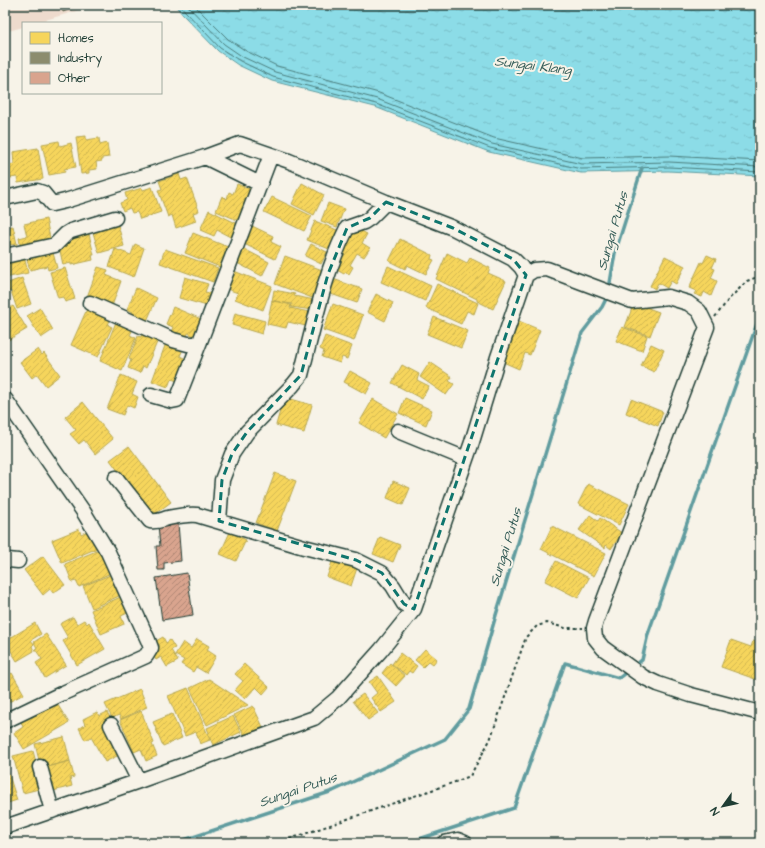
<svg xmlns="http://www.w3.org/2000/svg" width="765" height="848" font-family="'Architects Daughter',sans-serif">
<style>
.built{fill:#eedbcd}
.water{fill:url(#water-ripples);stroke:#609c9f}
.homes{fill:url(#homes-hatch);stroke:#b6a750}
.industry{fill:url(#industry-hatch);stroke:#6b745d}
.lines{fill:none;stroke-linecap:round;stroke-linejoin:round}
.shore{stroke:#4b7d7c;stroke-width:1}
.stream{stroke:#609c9f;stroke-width:3.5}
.building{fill:url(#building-hatch);stroke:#1f3d34}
.street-casing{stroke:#1f3d34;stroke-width:17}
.path{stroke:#1f3d34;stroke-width:2;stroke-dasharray:3 3;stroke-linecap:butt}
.street{stroke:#f7f3e8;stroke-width:14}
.marked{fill:none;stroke:#0f766e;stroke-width:3;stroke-dasharray:8 5;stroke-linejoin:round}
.labels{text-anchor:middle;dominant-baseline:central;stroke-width:4;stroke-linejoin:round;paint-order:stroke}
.water-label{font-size:14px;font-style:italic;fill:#355d58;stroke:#f7f3e8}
</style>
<defs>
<pattern id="water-ripples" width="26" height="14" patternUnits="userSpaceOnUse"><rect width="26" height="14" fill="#8cdce7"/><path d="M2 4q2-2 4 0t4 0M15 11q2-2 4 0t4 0" fill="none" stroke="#78bec7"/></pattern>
<pattern id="homes-hatch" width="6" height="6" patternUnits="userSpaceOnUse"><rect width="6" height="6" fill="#f6d55c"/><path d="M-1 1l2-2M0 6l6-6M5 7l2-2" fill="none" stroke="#d2b851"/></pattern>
<pattern id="industry-hatch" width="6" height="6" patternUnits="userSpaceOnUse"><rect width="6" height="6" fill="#8c8c6e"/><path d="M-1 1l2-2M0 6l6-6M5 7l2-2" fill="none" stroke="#72745b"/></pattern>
<pattern id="building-hatch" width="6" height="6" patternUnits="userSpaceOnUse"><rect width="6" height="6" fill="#d9a48e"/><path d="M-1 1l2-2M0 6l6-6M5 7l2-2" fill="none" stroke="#af8775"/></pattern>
</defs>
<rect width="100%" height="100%" fill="#f7f3e8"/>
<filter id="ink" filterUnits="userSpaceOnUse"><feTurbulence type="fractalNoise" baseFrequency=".025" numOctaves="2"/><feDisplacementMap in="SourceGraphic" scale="8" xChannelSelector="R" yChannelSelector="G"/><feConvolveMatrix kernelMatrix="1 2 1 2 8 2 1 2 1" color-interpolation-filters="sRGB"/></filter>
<g filter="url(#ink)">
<path class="built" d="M5,5h92l-62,18h-12v4l-18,5z"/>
<path class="water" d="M175,5h585v171l-92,-5 -87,2 -92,-21 -114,-45 -103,-26 -34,-16 -20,-14 -35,-36z"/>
<path class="homes" d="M86,136v4l13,-2 1,7 7,-2 2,14 -7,1v3l-6,1 1,7 -8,1v3l-8,1 -5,-37z
M59,141l1,5 11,-3 5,24 -12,2 1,3 -16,3 -7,-31z
M38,148l5,31 -25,4 -1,-6 -7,1 -2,-13 6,-1 -1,-12z
M179,174l2,6 6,-2 12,33 -6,2 3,8 -20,7 -4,-13 -4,2 -10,-27 4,-1 -3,-8z
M302,183l22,12 -10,20 -22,-11z
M237,184l18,7 -13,31 -26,-11 6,-15 5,3 2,-7 4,2z
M152,187l9,25 -21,7 -3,-7 -5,1 -2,-5 -7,3 -3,-8 7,-3 -2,-7 17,-5 1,2z
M272,197l40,19 -8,15 -40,-19z
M328,203l16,6 -7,18 -16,-6z
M209,210l31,15 -6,14 -17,-9 -3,6 -14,-6z
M46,219l5,24 -30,7 -2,-12 8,-2 -3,-12z
M315,221l27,11 -8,19 -27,-11z
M117,222l7,24 -25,7 -7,-24z
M250,225l23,11 -2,6 10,5 -6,12 -33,-16z
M13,226l4,18 -8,1 1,6 -5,1v-25z
M354,227l13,7 -5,9 8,5 -6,9 -7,-4 -7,12 3,2 -4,7 -4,-2 -1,2 -13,-7z
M193,233l35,14 -8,20 -35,-14z
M89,234l5,21h-2l1,5 -22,5v-2l-8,2 -4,-19 9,-2 -1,-6z
M400,239l32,16 -1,4 3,1 -8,14 -19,-9 -2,4 -16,-8z
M135,244l9,4 -10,29 -25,-10 6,-18 16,6z
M311,244l16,8 -6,12 -16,-8z
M52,249l5,19 -9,2 -1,-4 -17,4 -4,-14z
M165,249l53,19 -5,14 -53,-19z
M244,249l25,13 -7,14 -25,-13z
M447,253l20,10 3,-5 20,10 -2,5 18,8 -13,28 -16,-8v-2l-41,-20z
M707,255l9,4 -4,9 3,1 -4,9 6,3 -6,15 -7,-4 -2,5 -8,-3 2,-3 -7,-3 12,-26 2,1z
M24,256l4,17 -23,5v-18z
M285,256l40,15 -10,28 -40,-15z
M665,256l20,10 -9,18 -5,-3 -4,7 -9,-5 -3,6 -5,-3z
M388,266l43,20 -6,15 -44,-19z
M98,267l10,3 -2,5 15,6 -9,25 -25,-9z
M65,268l10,31 -10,3 -2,-5 -5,1 -8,-26z
M234,271l38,15 -9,24 -28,-11 3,-6 -11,-4z
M185,277l23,7 -3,8 5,1 -3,13 -28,-8z
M22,278l9,26 -14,5 -6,-18 -6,2v-9z
M330,278l32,11 -5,14 -32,-11z
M437,284l41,19 -4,11 -7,-3 -6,13 -35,-16z
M136,288l21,10 -11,25 -15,-7 2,-4 -6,-3z
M274,290l21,4 -1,2 21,4 -2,10 -22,-3 1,-3 -20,-3z
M376,294l17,9 -8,18 -18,-9z
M272,300l19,5 -1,3 19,4 -3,14 -18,-4 -2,6 -19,-4z
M634,303l25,9 -9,24 -25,-9z
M333,304l30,11 -9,26 -31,-11z
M13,306l14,23 -22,13v-31z
M173,307l28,12 -7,17 -6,-3 -2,5 -15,-6 2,-5 -7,-3z
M40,308l13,22 -12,8 -14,-22z
M87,309l23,11 -2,5 4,2 -14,30 -27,-12z
M235,313l30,8 -3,13 -30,-9z
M434,317l34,14 -7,17 -34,-14z
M519,321l21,9 -10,25 -5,-2 -6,16 -16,-7z
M116,322l17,7 -3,6 6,3 -14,33 -22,-10z
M622,327l25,9 -5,15 -26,-10z
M142,333l16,7 -12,28 -3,-2 -3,7 -12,-5 3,-8 -2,-1 9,-23 3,1z
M325,336l27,10 -5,13 -5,-2 -2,6 -18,-6 2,-6 -4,-2z
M166,343l17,6 -3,7 6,3 -8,22 -7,-2 -3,8 -16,-6z
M651,344l13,6 -10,22 -13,-6z
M38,349l4,6 2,-2 16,22 -14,11 -9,-12 -5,4 -12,-16z
M430,362l22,15 -3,4 5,3 -8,11 -26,-18z
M402,365l17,9 -2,6 12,6 -7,13 -30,-16z
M350,371l22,12 -6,11 -22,-12z
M121,375l16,7 -5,12 6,3 -4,11 -7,-3 -4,10 -16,-6z
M284,397l28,8 -8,28 -28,-8z
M405,398l27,12 -6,15 -27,-12z
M373,399l25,15 -14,24 -25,-15z
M631,399l32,13 -5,14 -32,-13z
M83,402l30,37 -18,15 -11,-14 -5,4 -9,-10 6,-4 -11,-13z
M129,446l42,56 -19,14 -42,-56z
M275,473l21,8 -19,50 -21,-8z
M393,481l17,7 -7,17 -16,-7z
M588,484l41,20 -10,21 -41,-21z
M590,515l8,6 2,-3 22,15 -11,16 -5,-4 -1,3 -26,-18z
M552,526l54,27 -12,23 -53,-27z
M79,529l2,5 11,-5 8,18 -38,16 -10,-23z
M230,532l16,8 -10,21 -16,-7z
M380,537l20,8 -7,17 -20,-8z
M101,549l10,24 -32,14 -3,-6 -4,1 -7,-18z
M43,556l22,29 -12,8 -3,-4 -7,6 -19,-25z
M333,559l24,9 -6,18 -24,-9z
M556,561l33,17 -11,20 -33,-17z
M110,575l9,21 -27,12 -9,-22z
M123,596l7,16 -9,4 3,8 -23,10 -10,-24z
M73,617l4,7 7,-4 3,4 2,-2 16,27 -28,16 -14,-24 5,-3 -8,-14z
M35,623l6,11 -10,6 3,4 -2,2 2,5 -17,10 -12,-20z
M46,634l20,31 -21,13 -9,-15 6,-4 -7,-10 2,-1 -3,-6z
M163,637l3,6 4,-3 5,8 -4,2 7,11 -11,6 -6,-10 -5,3 -5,-8 9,-6 -4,-5z
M197,639l12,7 -2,4 9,6 -10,17 -10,-6 -3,5 -12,-8 3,-4 -9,-5 8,-13 8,6z
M731,640l20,7 2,-6 7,2v30l-2,7 -37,-13z
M425,649l12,10 -4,5 -4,-3 -6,6 -8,-7z
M400,653l17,13 -5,7 -3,-2 -3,4 -14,-11z
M390,663l15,13 -9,10 -14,-13z
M244,664l25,23 -6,7 -7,-7 -11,12 -10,-9 8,-9 -8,-7z
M12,673l12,21 -19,10v-27z
M378,676l18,26 -15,10 -10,-14 6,-5 -8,-11z
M209,679l39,26 -41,20 -17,-37z
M188,688l22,52 -10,4 -4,-12 -11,4 -17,-40z
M140,689l7,18 -26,12 -2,-4 -7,3 -7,-14z
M363,694l15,19 -10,7 -15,-19z
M56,702l13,21 -45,26 -10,-16 9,-6 -2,-5z
M253,706l10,21 -18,9 -11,-21z
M141,711l13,32 -2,1 5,12 -11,5 -5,-12 -7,3 -14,-32z
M97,712l2,4 8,-4 7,13 5,30 -14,7 -14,-25 -6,3 -6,-12 6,-3 -2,-6z
M172,714l10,24 -19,8 -10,-24z
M233,716l8,16 -28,13 -5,-11 1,-1 -2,-5z
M64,737l6,24 -29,7 -6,-24z
M33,751l10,37 -20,5 -10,-37z
M70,761l4,16 -4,1 2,8 -19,5 -6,-24z
M5,766h1l11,34 -12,4z"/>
<path class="industry" d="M11,5h30v3z
M61,5h22l-20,7z"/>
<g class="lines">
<path class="shore" d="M180,5l6,7 34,36 20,13 33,16 103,27 114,44 91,21 88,-2 91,5
M187,5l37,39 19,13 32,15 102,27 115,45 90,20 87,-2 91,5
M194,5l34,34 18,12 31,15 102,27 115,45 89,20 86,-2 91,5"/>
<path class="stream" d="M609,289l6,-36 27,-85
M634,666l8,-6 6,-26 112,-319
M175,843l158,-52 112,-52 24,-30 27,-94 86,-282 20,-26 6,-12
M407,843l107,-35 51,-145 54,15 10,-8"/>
</g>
<path class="building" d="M178,523l3,38 -17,2v7h-6l-2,-24h4l-2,-21z
M187,573l6,42 -31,5 -6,-42z"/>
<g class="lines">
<defs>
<path id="street" d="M205,157l55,27
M5,198l32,-7 6,2 9,11 13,-3 140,-44 35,-13 49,17 97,41 67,26 60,31 8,8 5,8 -28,82 -26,85 -58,167 -33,41 -43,48 -24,20 -175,63 -134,46
M5,256l50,-11 11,-11 5,-3 44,-13
M526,275l8,-5 13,-1 85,32 36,-4 20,6 11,8 8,16 -111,294 -2,7 1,10 8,10 40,29 15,7 33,11 69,18
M90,303l83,37 15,4h11l72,-189
M151,395l21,6 5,-1 22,-56
M5,399l78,112 25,41 40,88 3,8 -5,8 -85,38 -56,27
M398,431l68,28
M116,478l34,43c8,1 11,-1 18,-3 10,-2 19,-4 29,-3l107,32 52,13 26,13 11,13 11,18 10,5
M219,521l3,-41 10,-26 15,-22 46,-47 8,-10c13,-50 23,-101 46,-147l17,-6 6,-4 16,-16
M5,559l3,1 10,1
M111,725l28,56
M40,767l12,44
M444,843l14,-3 7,3"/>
</defs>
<use href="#street" class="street-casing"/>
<path class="path" d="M715,317l14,-18 18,-18 13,-5
M278,843l177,-61 15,-6 20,-36 36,-103 11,-11 10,-3 18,5h18"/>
<use href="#street" class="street"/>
</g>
</g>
<path class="marked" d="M386,202l67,26 60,31 13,16 -112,334 -10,-5 -22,-31 -26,-13 -137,-39 3,-41 10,-26 15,-22 54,-57 27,-101 19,-46 23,-10z"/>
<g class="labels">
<g class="water-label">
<text transform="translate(533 66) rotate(7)">Sungai Klang</text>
<text transform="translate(613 231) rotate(-74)">Sungai Putus</text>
<text transform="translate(506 547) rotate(-73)">Sungai Putus</text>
<text transform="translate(298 790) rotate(-19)">Sungai Putus</text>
</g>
</g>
<rect width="765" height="848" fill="none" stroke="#f7f3e8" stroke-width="20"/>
<rect x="10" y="10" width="745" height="828" fill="none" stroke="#1f3d34" stroke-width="1.5" filter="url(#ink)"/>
<rect x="22" y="22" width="140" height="72" fill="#f7f3e8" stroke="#a1aaa0"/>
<rect x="30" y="32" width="20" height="12" fill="#f6d55c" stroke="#a1aaa0"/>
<text x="58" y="42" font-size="12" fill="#1f3d34">Homes</text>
<rect x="30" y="52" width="20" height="12" fill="#8c8c6e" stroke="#a1aaa0"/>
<text x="58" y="62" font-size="12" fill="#1f3d34">Industry</text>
<rect x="30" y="72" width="20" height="12" fill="#d9a48e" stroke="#a1aaa0"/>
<text x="58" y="82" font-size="12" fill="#1f3d34">Other</text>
<g transform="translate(723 806) rotate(237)" stroke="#f7f3e8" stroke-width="3" paint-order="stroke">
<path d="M0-3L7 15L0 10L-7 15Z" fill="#1f3d34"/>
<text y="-6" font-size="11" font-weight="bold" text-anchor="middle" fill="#1f3d34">N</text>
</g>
</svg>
